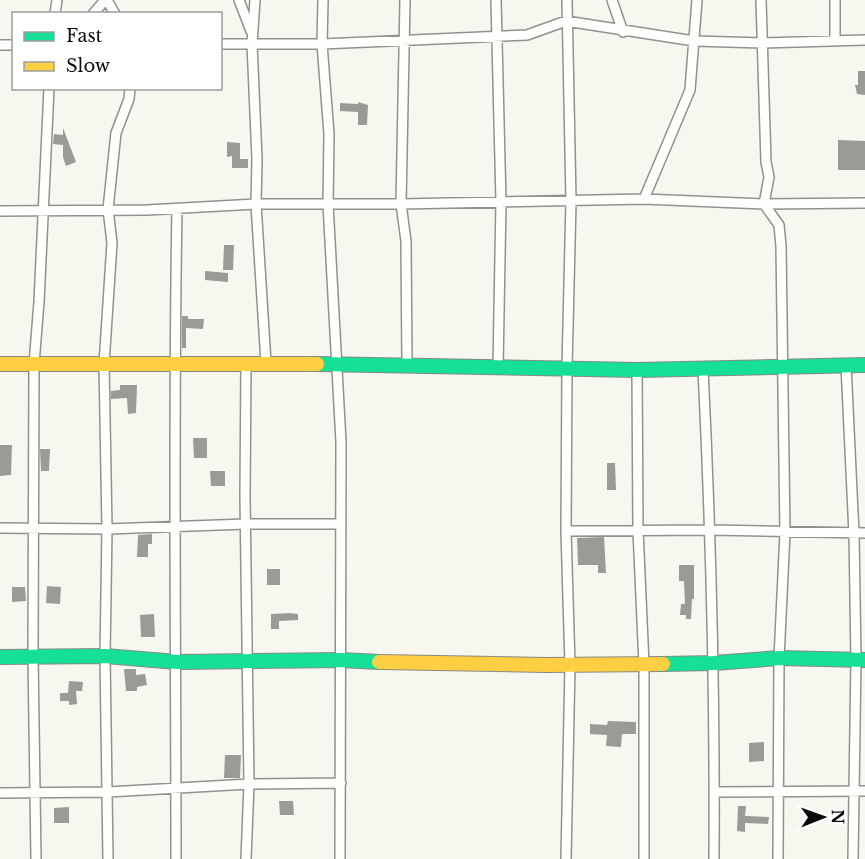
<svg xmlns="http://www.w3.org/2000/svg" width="865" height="859" font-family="'Libre Baskerville',serif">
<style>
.building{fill:#9b9a95}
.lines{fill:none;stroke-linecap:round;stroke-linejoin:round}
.street-casing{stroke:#92918e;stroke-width:12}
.fast-casing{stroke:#888884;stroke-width:16}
.slow-casing{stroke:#888884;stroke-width:16}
.street{stroke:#fefefd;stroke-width:9}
.fast{stroke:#16e098;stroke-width:14}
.slow{stroke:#ffcf43;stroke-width:14}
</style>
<rect width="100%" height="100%" fill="#f8f7ef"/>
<path class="building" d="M858,71h7v24l-8,-1 -2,-9h3z
M358,102l10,3 -1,20h-9v-13l-18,-1v-8l18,1z
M63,128l13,34 -10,4 -3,-9v-12l-10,-1 1,-10 9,1z
M838,140l27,1v29h-27z
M227,142l13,1v16h8v9h-16v-12l-5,1z
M224,245h10l-1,25h-10z
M205,271l23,2v9l-23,-2z
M182,316h6v3h16l-1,10 -17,-1v20h-4z
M120,385h17l-1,28 -8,1 -1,-16 -16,1v-8l9,-1z
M193,438h14v20h-13z
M0,445h12l-1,30 -11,1z
M40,449h10l-1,22h-8z
M607,463h8l1,27h-9z
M210,471h15v15h-14z
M152,534v10h-4v13h-11l1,-22z
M604,537l2,36h-8v-8h-20l-1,-27z
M679,565h15v34h-2l-1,20h-5v-4h-6l1,-11h4l-1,-23h-5z
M267,569h13v16h-13z
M47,586l14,1 -1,17 -14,-1z
M12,587h13l1,14 -14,1z
M290,613l8,1v6l-19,1v8h-8v-15z
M154,614l1,23h-14l-1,-22z
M124,669h12v6l9,-1 2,11 -10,2v4h-11z
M69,681l14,1 -1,9h-6l1,13 -8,1v-4h-9v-8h8z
M608,721l28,1v12h-14l-1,13 -15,-1 1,-11 -17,-1v-10l17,1z
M764,742v19l-15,1v-19z
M225,755h16l-1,23h-16z
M279,801h14l1,14h-14z
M738,806h8l-1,10 24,1 -1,7 -23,-1v9l-8,-1z
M69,807v16h-15v-15z"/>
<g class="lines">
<defs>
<path id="street" d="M107,0l8,14
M239,0l12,31
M255,0l-3,44 5,115 -1,45 10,159
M323,0l-1,44 7,90 -1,70 13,238 -1,417
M405,0l-4,204 5,37 1,124
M496,0l5,202 -3,165
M612,0l11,32
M761,0l5,162 3,15 -5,27 15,21 2,21 4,287 -6,125 -1,201
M835,0v40
M55,14l2,-14
M93,14l12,-14
M220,44h102l205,-9 39,-14 128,20 69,2 102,-3
M0,45h14
M644,199l46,-109 7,-90
M0,211l147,-1 109,-6h145l243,-5 120,5 101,-1
M246,363l-1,133 4,288 -3,75
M846,365l8,169 2,126 -3,199
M703,369c8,163 12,326 11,490
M637,370l1,160 6,135v194
M0,528l107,1 139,-5h95
M566,531l145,-1 154,3
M714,792l151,-1
M0,793l108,-1 141,-8 92,-1
M36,859l-3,-204 1,-291 5,-62 10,-214
M108,859l-3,-203 2,-127 -3,-165 8,-121 -4,-34 8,-76 13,-34 1,-11
M176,859c0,-217 -3,-434 1,-650
M566,859l4,-194 -4,-134 1,-163 4,-167 -4,-201"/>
<path id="fast" d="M317,364l320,6 228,-5
M0,657l105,-1 72,6 164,-2 38,2
M663,664l51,-1 65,-5 86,2"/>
<path id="slow" d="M0,364h317
M379,662l166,3 118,-1"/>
</defs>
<use href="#street" class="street-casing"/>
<use href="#fast" class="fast-casing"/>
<use href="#slow" class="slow-casing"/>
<use href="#street" class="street"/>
<use href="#fast" class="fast"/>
<use href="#slow" class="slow"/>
</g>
<rect x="12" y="12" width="210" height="78" fill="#ffffff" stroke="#9d9d9d" stroke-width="1.5"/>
<rect x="24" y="32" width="30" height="9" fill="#16e098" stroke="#9d9d9d" stroke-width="1.5"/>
<text x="66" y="42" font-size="18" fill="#0b0b0b">Fast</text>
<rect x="24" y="62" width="30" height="9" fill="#ffcf43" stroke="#9d9d9d" stroke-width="1.5"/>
<text x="66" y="72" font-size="18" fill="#0b0b0b">Slow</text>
<g transform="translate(823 817) rotate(89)" stroke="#ffffff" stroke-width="4.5" paint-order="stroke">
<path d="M0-4.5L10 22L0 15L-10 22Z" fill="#0b0b0b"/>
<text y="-9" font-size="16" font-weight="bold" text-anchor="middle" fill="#0b0b0b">N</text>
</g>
</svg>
